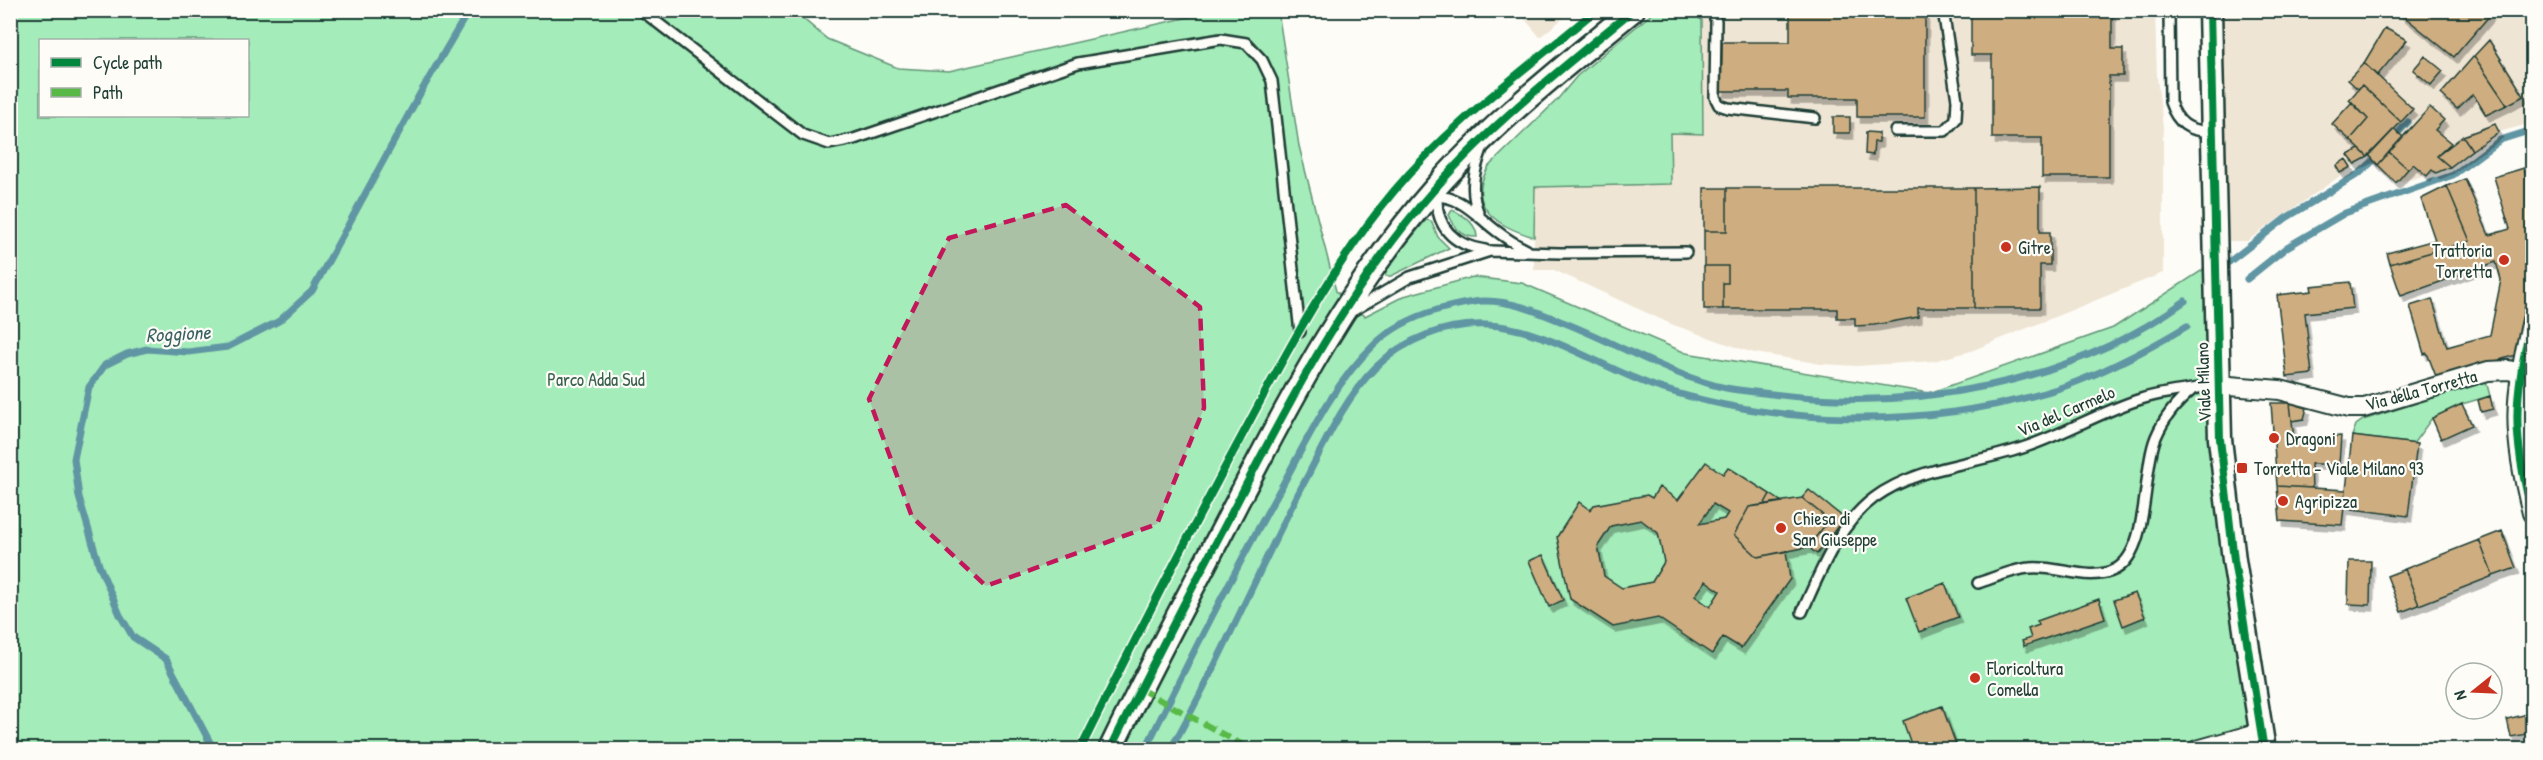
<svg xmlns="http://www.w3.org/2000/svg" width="2543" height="760" font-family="'Patrick Hand',sans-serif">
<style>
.built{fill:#efe5d4}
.green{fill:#a4ecb9;stroke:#629476;stroke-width:1.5;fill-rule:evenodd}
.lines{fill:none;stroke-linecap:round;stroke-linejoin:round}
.stream{stroke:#6096a3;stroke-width:7}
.building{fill:#ceae81;stroke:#1f3d34;stroke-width:1.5;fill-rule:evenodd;filter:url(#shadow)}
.service-casing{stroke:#1f3d34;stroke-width:14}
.minor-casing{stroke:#1f3d34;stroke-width:22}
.tertiary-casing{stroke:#1f3d34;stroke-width:27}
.service{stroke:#fdfcf7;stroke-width:9}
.minor{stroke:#fdfcf7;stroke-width:18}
.tertiary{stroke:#fdfcf7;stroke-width:22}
.quiet{stroke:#58b947;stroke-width:6;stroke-dasharray:12 6;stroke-linecap:butt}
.cycleway-casing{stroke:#fdfcf7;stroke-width:11}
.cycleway{stroke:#00873e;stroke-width:8}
.marked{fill:#c2185b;fill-opacity:0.2;stroke:#c2185b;stroke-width:4.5;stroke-dasharray:12 8;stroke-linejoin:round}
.poi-dot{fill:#c8321e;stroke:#fdfcf7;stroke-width:2}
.labels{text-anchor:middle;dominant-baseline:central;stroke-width:4.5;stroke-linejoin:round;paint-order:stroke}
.poi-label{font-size:18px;fill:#1f3d34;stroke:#fdfcf7;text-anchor:start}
.park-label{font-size:18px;fill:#3a604f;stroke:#fdfcf7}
.street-label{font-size:18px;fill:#1f3d34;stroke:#fdfcf7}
.water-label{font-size:20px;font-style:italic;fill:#3a6262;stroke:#fdfcf7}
</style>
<defs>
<filter id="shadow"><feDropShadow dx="3.5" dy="6" stdDeviation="0" flood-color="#0004"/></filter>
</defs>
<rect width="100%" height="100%" fill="#fdfcf7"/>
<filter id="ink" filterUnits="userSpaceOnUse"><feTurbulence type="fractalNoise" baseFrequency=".0167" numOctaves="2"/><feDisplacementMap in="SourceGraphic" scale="12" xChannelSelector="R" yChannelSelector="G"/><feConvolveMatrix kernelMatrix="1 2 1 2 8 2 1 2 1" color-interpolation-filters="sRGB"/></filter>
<g filter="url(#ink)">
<path class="built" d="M939,11v-1l41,1 -39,11z
M1518,11h54l-32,26z
M1713,11h442l2,66 6,50v146l-192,78 -37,10 -77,5 -36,-2 -71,-12 -79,-28 -117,-54h-20v-83l136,-54h33l-1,-113z
M2213,11h319v112l-33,9 -63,41 -40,10 -27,-27 -122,85h-32z"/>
<path class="green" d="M10,11h784l33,28 71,29 51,3 267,-60h62l21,135 37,145 29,25 39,-20 69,-19 49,6 164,70 243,40 184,-65 91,-59 4,163 45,317h-2242zM40,40h208v76h-208z
M1655,11h33l14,9 1,114 -33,-1 1,51 -136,3 -1,50c-35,-10 -70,-30 -45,-71l67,-65 21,-25z
M1452,210c12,5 24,13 25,27 -14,1 -23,-10 -28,-22z
M1426,220l5,1 7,16 11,11 -58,28h-5l-1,-7z
M2486,381l4,15 -28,8 -30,14 -19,26 -61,-8 4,-11 7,-5z"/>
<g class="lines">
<path class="stream" d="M2398,133l10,-11
M2229,262l57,-44 74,-45 14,-13
M2247,279l40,-32 58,-34 108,-38 47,-35 32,-10
M214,750l-48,-91 -33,-22 -13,-22 -21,-50 -20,-68 -5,-38 15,-72 16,-22 22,-11 20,-5 41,3 40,-5 51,-26 33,-30 110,-201 47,-80
M1145,750c44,-90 89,-179 138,-266 26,-48 51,-101 91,-139 17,-17 40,-28 63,-35 15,-4 30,-8 46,-9 26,-1 53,10 77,20 55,21 108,54 166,67 15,3 31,4 46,6 141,18 297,-9 413,-93
M1170,750c51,-89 89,-183 137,-273 19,-37 39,-80 68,-109 29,-29 71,-45 112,-43 57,2 116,44 170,62 119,39 263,41 383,7 46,-12 106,-43 147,-68"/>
</g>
<path class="building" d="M1790,10h135v107h-68v-19h-69v-7h-67l1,-49h68z
M1971,10h141v39h11v27h-14v101h-67v-39h-50v-83h-21z
M2396,10h89l5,5 -36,42z
M2385,28l22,12 -30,36 -13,-13z
M2489,40l35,56 -17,9 -33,-49z
M2425,56l18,15 -12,14 -18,-15z
M2474,56l33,49 -21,10 -13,-21 -16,15 -16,-15z
M2364,63l49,46 -12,13 -39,-37 -4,4 -10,-9z
M2362,85l39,37 -33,35 -18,-17 18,-21 -19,-19z
M2352,102l16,17 -18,21 -18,-16z
M2430,107l14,13 -9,10 16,13 -14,13 13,11 -14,6 -4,-3 -5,6 -14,-12 -5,5 -19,-17z
M1833,117h17v16h-17z
M2495,124l4,8 -27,18 -9,-14z
M2394,129l9,8 -25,28 -9,-10z
M1866,132l13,1v9h-5l-1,13 -8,-1z
M2463,136l9,14 -22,17 -13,-11z
M2359,149l9,8 -13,7 -7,-9z
M2389,152l19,17 -12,14 -18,-18z
M2346,159l5,8 -11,6 -4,-7z
M2524,168l8,30v41l-4,1 4,15v15l-16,85 -79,24 -10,-26 -3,1 -14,-48 22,-7 15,48 43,-12 11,-55 -5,-18 -95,34 -11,-32 80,-23 -23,-55 18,-7 24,56 21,-6 -16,-52z
M2447,186l23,55 -80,23 -3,-11 48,-13 -14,-41z
M2040,187v45h10v33h-10v43h-66v-120z
M1704,188h23v43h-23z
M1727,188h247v120h-56v9l-44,8 -19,1v-8h-18v-9h-114v-26h5v-17h-24v-35h23z
M1704,266h24v17h-5v26h-19z
M2350,282l3,26 -48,5 7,61 -25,3 -10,-82 35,-4 -1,-5z
M2490,396l3,13 -12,3 -3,-12z
M2271,403h19l4,36 47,-3 -2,28h-28l1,24 -35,-2z
M2290,403l17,5 -3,11 -12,2z
M2462,404l10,21 -31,14 -9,-21z
M2532,422v26h-1l-3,-23z
M2352,436l65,8 -9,72 -64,-8z
M1706,462l17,12 5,-7 42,27 -6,11 -15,2 -15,28 24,22 28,-6 4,28 -49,69 -18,-11 -11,17 -54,-36 -45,9 -43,-28 -13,-62 22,-35 11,8 4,-5 53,-10 5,3 7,-11 19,13zM1713,504l15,9 -4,6 -25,5zM1641,520l17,13 6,29 -12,20 -30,6 -18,-12 -6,-30 13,-20zM1706,581l14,10 -10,16 -15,-11z
M2277,486l69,4 -4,35 -62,-4z
M1809,490l35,28 -27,36 -9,-7 21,-27 -27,-22z
M1770,494l12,8 -18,3z
M1802,498l27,22 -21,27 -50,10 -24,-22 15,-28z
M2502,531l14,37 -23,8 -14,-36z
M2479,540l14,36 -74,29 -14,-36z
M1543,555l20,45 -14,7 -20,-46z
M2349,561h22l-1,44 -22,-1z
M2405,569l14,36 -18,7 -14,-36z
M1945,583l13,34 -39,15 -13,-34z
M2135,593l10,24 -22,9 -9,-26z
M2099,599l6,19 -81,28 -2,-5 9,-3 -3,-9 11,-4 -2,-4z
M1942,706l16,44h-45l-10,-29z
M2532,713v20l-21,4 -4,-18z"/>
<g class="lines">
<defs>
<path id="service" d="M641,10l162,125 26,9 25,-5 224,-76 143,-24 25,4 16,17 10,21 28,251
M1712,10l4,11 -1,76 4,8 9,3 87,10
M2169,10l1,92c7,21 19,30 41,29
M1895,131h50l11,-12 1,-19 -14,-90
M1437,193c-2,34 16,52 48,57
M1431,197c29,-4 46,20 67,35 9,7 19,13 29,18
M1479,214c-10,-23 -5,-43 3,-65
M1354,310l56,-33 80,-26 70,2 126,-1
M1978,583c16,-5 35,-14 52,-15 28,-3 60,15 86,1 34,-19 26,-99 40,-132 8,-19 20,-34 36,-47
M1802,612c18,-39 36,-87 72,-114 43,-32 104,-34 154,-52 38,-13 74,-35 113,-47 25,-8 50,-9 76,-14"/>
<path id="minor" d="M2532,320c-19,78 -20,115 0,193
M2217,385l63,5 69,18h15l124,-37 21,-1 10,3
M2197,750l64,-18"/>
<path id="tertiary" d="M2210,10l10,429 14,121 30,190
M1110,750c39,-81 81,-159 122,-238 59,-115 120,-230 206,-327 58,-65 128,-120 195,-175"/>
</defs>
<use href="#service" class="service-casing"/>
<use href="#minor" class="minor-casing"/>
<use href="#tertiary" class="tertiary-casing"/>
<use href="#service" class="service"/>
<use href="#minor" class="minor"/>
<use href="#tertiary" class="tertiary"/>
<path class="quiet" d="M1140,689l112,61"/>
<defs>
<path id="cycleway" d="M2210,10l10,429 14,121 30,190
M2532,320c-19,78 -20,115 0,193
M1080,750c53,-107 107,-213 164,-318 44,-83 90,-169 150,-241 58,-69 133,-123 202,-181
M1110,750c39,-81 81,-159 122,-238 59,-115 120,-230 206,-327 58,-65 128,-120 195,-175"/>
</defs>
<use href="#cycleway" class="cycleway-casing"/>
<use href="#cycleway" class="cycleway"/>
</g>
</g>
<path class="marked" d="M1066,205l134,102 4,101 -47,116 -171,62 -74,-69 -43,-118 80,-161z"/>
<g class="poi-dot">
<circle cx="2006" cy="247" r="6"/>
<circle cx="2504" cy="260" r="6"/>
<circle cx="2274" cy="438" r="6"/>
<rect x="2236" y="462" width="12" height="12" rx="3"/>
<circle cx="2283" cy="501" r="6"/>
<circle cx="1781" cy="528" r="6"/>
<circle cx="1975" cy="678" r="6"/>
</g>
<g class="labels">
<g class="poi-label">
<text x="2018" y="247">Gitre</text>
<text x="2492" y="250" text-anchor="end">Trattoria<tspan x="2492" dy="21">Torretta</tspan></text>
<text x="2286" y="438">Dragoni</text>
<text x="2254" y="468">Torretta - Viale Milano 93</text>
<text x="2295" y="501">Agripizza</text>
<text x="1793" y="518">Chiesa di<tspan x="1793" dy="21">San Giuseppe</tspan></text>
<text x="1987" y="668">Floricoltura<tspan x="1987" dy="21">Comella</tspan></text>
</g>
<g class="park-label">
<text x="596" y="379">Parco Adda Sud</text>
</g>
<g class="street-label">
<text transform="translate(2203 382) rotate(-92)">Viale Milano</text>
<text transform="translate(2421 390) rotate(-15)">Via della Torretta</text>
<text transform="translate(2066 411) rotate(-23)">Via del Carmelo</text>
</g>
<g class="water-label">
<text transform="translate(178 333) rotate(-3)">Roggione</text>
</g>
</g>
<rect width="2543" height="760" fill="none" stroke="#fdfcf7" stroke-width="36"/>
<rect x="18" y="18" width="2507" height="724" fill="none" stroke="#1f3d34" stroke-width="2" filter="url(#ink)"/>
<rect x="39" y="39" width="210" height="78" fill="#fdfcf7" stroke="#a4b0a9" stroke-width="1.5"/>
<rect x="51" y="58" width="30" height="9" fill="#00873e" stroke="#a4b0a9" stroke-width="1.5"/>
<text x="93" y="69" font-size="18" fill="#1f3d34">Cycle path</text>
<rect x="51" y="88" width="30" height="9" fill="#58b947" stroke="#a4b0a9" stroke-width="1.5"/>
<text x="93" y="99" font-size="18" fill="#1f3d34">Path</text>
<g transform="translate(2474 691) rotate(252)"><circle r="28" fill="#fdfcf7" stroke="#a4b0a9" stroke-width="1.5"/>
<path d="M0-4.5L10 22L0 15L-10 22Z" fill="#c8321e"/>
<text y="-9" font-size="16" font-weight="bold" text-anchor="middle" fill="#1f3d34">N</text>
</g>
</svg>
